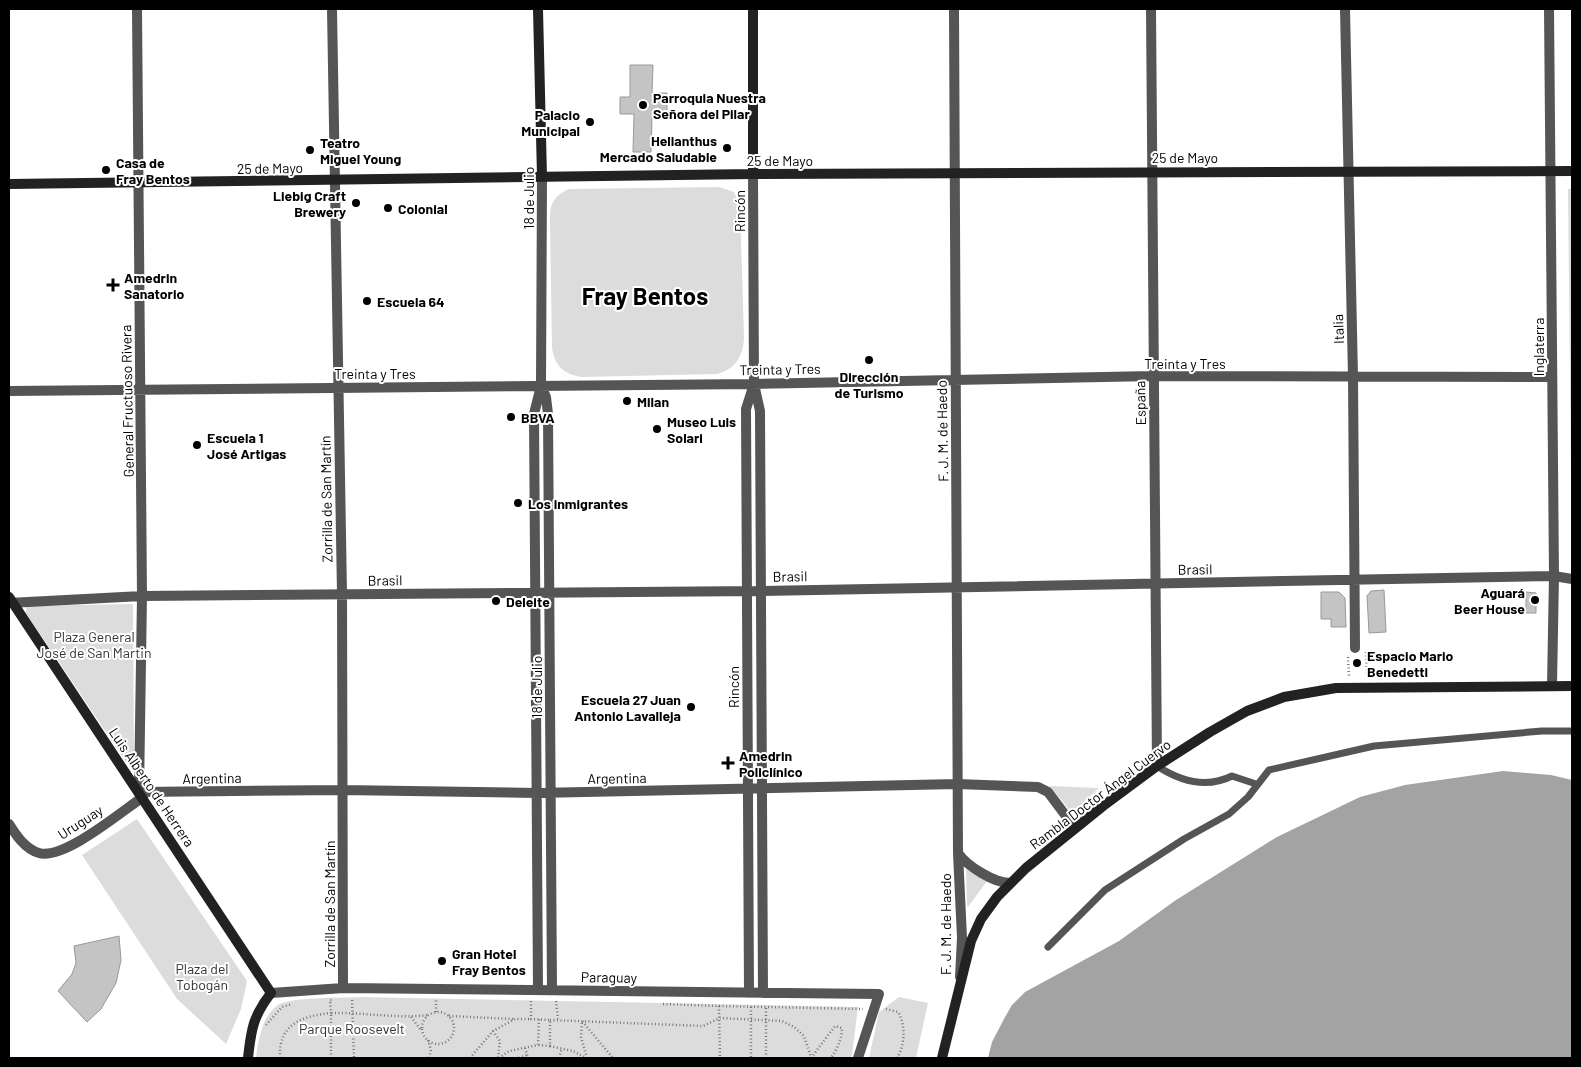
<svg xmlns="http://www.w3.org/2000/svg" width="1581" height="1067" font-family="Barlow,sans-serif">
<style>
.green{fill:#dcdcdc}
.water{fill:#a3a3a3}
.building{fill:#c4c4c4;stroke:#999}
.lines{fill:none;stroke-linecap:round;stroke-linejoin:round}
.path{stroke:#777;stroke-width:2.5;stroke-dasharray:1 2.5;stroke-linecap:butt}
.lane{stroke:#555;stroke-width:7}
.street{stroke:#555;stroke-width:10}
.secondary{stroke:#222;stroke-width:10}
.poi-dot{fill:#000;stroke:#fff;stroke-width:2}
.labels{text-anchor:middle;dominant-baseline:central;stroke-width:4;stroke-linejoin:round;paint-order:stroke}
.poi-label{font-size:14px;font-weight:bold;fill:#000;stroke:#fff;text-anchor:start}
.street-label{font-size:14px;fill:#000;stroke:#fff}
.park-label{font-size:14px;fill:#333;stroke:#fff}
.town-label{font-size:24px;font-weight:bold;fill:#000;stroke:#fff}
</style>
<rect width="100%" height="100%" fill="#fff"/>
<path class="green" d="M719,187l15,5 6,14 4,132c-1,18 -8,31 -27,36l-136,3c-18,-3 -27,-12 -29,-30l-2,-130c0,-14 5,-22 19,-28z
M1568,189h4v379z
M133,604l1,158h-8l-100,-149v-7z
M1050,786l49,2 -27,25z
M137,819l110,162 -6,28 -15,35 -49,-45 -95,-144z
M966,867l21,14 -19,26 -1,-2z
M360,997l498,10 -6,48 -3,3h-593c2,-17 6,-42 22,-53 12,-8 65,-7 82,-8z
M899,997l29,6 -12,55h-47l10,-46z"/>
<path class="water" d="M1503,771l48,4 21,5v278h-584l4,-16 13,-25 7,-12 13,-13 94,-51 57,-41 101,-63 83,-40 45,-12z"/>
<path class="building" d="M630,65h23l-1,28h15v24h-15l-1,35h-18l1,-38h-14v-17h10z
M1384,590l2,42 -17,1 -2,-37 4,-5z
M1321,592h18l6,6 1,29h-15v-8h-10z
M1526,592l10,1v20h-10z
M119,936l2,24 -5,23 -15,26 -14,13 -29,-31 14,-17 4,-11 -2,-17z"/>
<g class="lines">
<path class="path" d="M1366,652l1,24
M1348,657l1,20
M352,1000l2,58
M531,1001v18l19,1v26l-12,-1
M556,1001l2,18
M663,1004l56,2 1,52
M719,1006l144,3
M751,1007v51
M886,1009l12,3c8,13 7,33 -1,46
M436,1012v-12
M422 1028a16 16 0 1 1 32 0a16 16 0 1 1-32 0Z
M449,1016l64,3
M411,1017l10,13
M550,1020l153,6 17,-8 62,3 12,6 10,9 7,21
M266,1025l16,-18 10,-3
M493,1031l7,10 -2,17
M428,1040l3,10 -2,8
M550,1046l23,5 13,7
M525,1048l3,10
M280,1058c-2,-34 22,-42 51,-45l-1,-13h2
M331,1058v-45c33,-1 66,6 98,2
M470,1058l23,-27 22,-12h16
M499,1058l10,-7 29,-6 1,-26
M519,1058l8,-3
M559,1058l3,-10
M587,1058l-6,-21 1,-16 31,37
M766,1058v-51
M811,1058l24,-32 7,2c0,11 -5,21 -11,30"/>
<path class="lane" d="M1157,766c23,15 49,23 75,10l24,8
M1048,947l57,-57 79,-51 45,-25 19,-17 21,-27 105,-24 168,-15h30"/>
<path class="street" d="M137,9l5,587 -3,196 203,-2 195,3 420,-9 81,3 10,5 27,36
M332,9l10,585 1,394
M954,9l4,844c9,13 36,30 52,30
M1151,9l6,757
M1345,9l8,368 2,271
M1549,9l5,567 -2,109
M753,174l1,210 6,27 3,582
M541,386l5,11 2,17 4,576
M9,391l745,-7 399,-8 399,1
M9,603l133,-7 618,-5 794,-15 18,3
M9,824c7,11 16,25 30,29 25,7 82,-41 104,-56
M958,853l4,85 -2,39
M538,989l-4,-575 7,-28 1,-209
M271,993l72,-5 536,6 -21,64
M749,993l-3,-584 8,-25"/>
<path class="secondary" d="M538,9l4,168
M753,174v-165
M9,184l744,-10 819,-3
M9,597l262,396c-18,23 -20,37 -23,65
M942,1058l29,-117 10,-22 16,-22 29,-29 77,-62 54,-40 53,-34 37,-21 37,-14 52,-9 236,-2"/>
</g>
<g class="poi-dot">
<circle cx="643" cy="105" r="5"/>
<circle cx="590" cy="122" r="5"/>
<circle cx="727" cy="148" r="5"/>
<circle cx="310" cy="150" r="5"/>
<circle cx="106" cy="170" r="5"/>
<circle cx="356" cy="203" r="5"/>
<circle cx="388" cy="208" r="5"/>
<path d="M110.5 277.5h5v5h5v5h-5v5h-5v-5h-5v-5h5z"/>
<circle cx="367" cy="301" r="5"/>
<circle cx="869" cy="360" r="5"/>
<circle cx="627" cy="401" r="5"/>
<circle cx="511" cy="417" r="5"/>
<circle cx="657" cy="429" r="5"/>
<circle cx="197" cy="445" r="5"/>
<circle cx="518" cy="503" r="5"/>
<circle cx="1535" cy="600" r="5"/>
<circle cx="496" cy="601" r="5"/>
<circle cx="1357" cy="663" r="5"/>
<circle cx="691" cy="707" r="5"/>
<path d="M725.5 755.5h5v5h5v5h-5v5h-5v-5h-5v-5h5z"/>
<circle cx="442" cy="961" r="5"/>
</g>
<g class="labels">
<g class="poi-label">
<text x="653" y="97">Parroquia Nuestra<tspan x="653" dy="16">Señora del Pilar</tspan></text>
<text x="580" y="114" text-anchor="end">Palacio<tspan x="580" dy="16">Municipal</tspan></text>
<text x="717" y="140" text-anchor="end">Helianthus<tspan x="717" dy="16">Mercado Saludable</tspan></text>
<text x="320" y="142">Teatro<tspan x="320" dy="16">Miguel Young</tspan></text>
<text x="116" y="162">Casa de<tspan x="116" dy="16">Fray Bentos</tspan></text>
<text x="346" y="195" text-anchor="end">Liebig Craft<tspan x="346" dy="16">Brewery</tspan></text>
<text x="398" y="208">Colonial</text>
<text x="124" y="277">Amedrin<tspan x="124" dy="16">Sanatorio</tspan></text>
<text x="377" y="301">Escuela 64</text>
<text x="869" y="376" text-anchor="middle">Dirección<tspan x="869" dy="16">de Turismo</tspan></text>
<text x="637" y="401">Milan</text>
<text x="521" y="417">BBVA</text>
<text x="667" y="421">Museo Luis<tspan x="667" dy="16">Solari</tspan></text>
<text x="207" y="437">Escuela 1<tspan x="207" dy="16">José Artigas</tspan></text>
<text x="528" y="503">Los inmigrantes</text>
<text x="1525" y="592" text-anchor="end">Aguará<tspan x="1525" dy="16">Beer House</tspan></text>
<text x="506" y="601">Deleite</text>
<text x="1367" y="655">Espacio Mario<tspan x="1367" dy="16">Benedetti</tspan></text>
<text x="681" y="699" text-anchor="end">Escuela 27 Juan<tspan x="681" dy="16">Antonio Lavalleja</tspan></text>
<text x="739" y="755">Amedrin<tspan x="739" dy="16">Policlínico</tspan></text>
<text x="452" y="953">Gran Hotel<tspan x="452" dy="16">Fray Bentos</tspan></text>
</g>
<g class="street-label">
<text x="1185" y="157">25 de Mayo</text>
<text x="780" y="160">25 de Mayo</text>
<text transform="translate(270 168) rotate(-1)">25 de Mayo</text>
<text transform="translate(528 198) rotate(-90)">18 de Julio</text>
<text transform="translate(739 211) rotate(-90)">Rincón</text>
<text transform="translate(1338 329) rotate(-92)">Italia</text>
<text transform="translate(1538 347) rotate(-90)">Inglaterra</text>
<text x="1185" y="363">Treinta y Tres</text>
<text transform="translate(780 369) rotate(-1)">Treinta y Tres</text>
<text x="375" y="373">Treinta y Tres</text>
<text transform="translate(127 401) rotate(-91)">General Fructuoso Rivera</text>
<text transform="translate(1140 403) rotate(-91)">España</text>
<text transform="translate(942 431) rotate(-91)">F. J. M. de Haedo</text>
<text transform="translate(326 499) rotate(-91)">Zorrilla de San Martín</text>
<text transform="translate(1195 569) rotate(-1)">Brasil</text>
<text transform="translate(790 576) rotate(-1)">Brasil</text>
<text transform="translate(385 580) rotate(-1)">Brasil</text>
<text transform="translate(536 687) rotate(-90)">18 de Julio</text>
<text transform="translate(733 687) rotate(-90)">Rincón</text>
<text transform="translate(212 778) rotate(-1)">Argentina</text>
<text transform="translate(617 778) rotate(-1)">Argentina</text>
<text transform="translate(152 787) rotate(56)">Luis Alberto de Herrera</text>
<text transform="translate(1100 794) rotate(-37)">Rambla Doctor Ángel Cuervo</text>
<text transform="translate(80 822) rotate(-33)">Uruguay</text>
<text transform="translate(329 904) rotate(-90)">Zorrilla de San Martín</text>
<text transform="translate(945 924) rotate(-90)">F. J. M. de Haedo</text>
<text transform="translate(609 977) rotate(1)">Paraguay</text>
</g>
<g class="park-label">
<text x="94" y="636">Plaza General<tspan x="94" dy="16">José de San Martin</tspan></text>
<text x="202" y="968">Plaza del<tspan x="202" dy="16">Tobogán</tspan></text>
<text x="352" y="1028">Parque Roosevelt</text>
</g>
<g class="town-label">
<text x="645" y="295">Fray Bentos</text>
</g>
</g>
<rect width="1581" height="1067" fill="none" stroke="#000000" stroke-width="20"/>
</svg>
